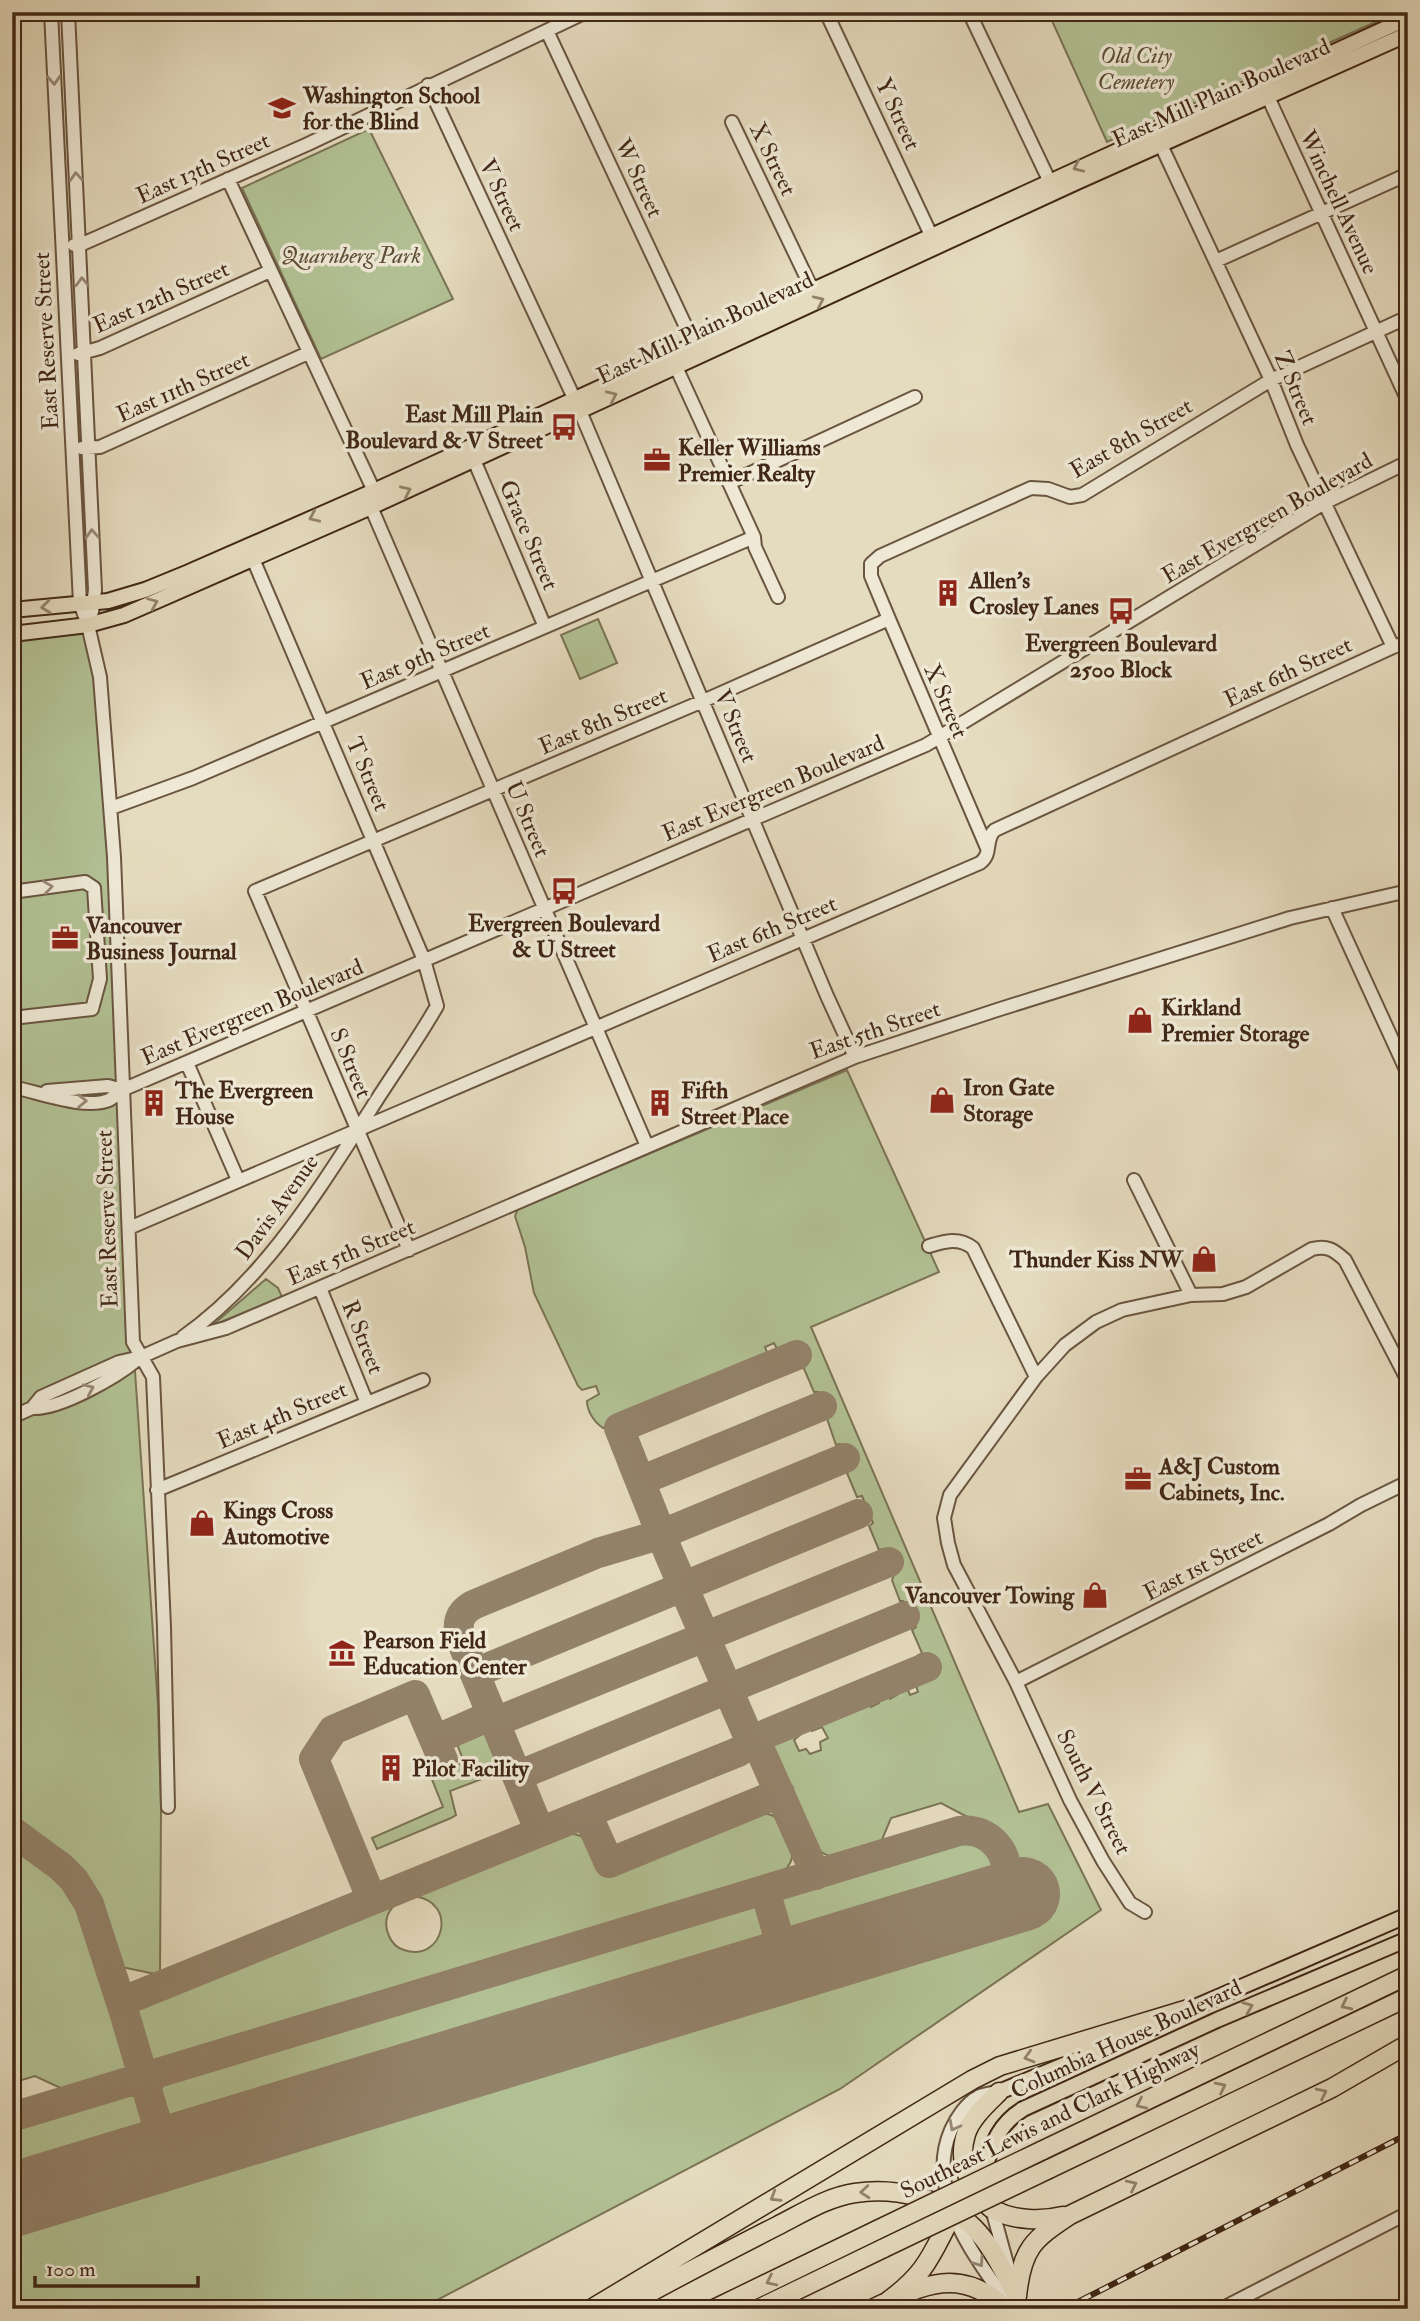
<svg xmlns="http://www.w3.org/2000/svg" width="1420" height="2321" font-family="'IM FELL Double Pica',serif">
<style>
.green{fill:#b2c194;stroke:#7a7455;stroke-width:2;fill-rule:evenodd}
.lines{fill:none;stroke-linecap:round;stroke-linejoin:round}
.taxiway{stroke:#93826a;stroke-width:30}
.runway{stroke:#93826a;stroke-width:74}
.minor-casing{stroke:#6a5540;stroke-width:16}
.major-casing{stroke:#412816;stroke-width:18}
.highway-casing{stroke:#412816;stroke-width:21}
.minor{stroke:#eee8d5;stroke-width:12}
.major{stroke:#e5dbbe;stroke-width:14}
.highway{stroke:#e5dbbe;stroke-width:18}
.rail-casing{stroke:#412816;stroke-width:6}
.rail{stroke:#eee8d5;stroke-width:3.5;stroke-dasharray:10;stroke-linecap:butt}
.highway-bridge-casing{stroke:#412816;stroke-width:21;stroke-linecap:butt}
.highway-bridge{stroke:#e5dbbe;stroke-width:18}
.oneway{stroke:#988876}
.oneway2{stroke:#93826a}
.labels{text-anchor:middle;dominant-baseline:central;stroke-width:7;stroke-linejoin:round;paint-order:stroke}
.park-label{font-size:23px;font-style:italic;fill:#5d4e36;stroke:#eee8d5}
.street-label{font-size:23px;fill:#412816;stroke:#eee8d5}
.poi-label{font-size:23px;font-weight:bold;fill:#412816;stroke:#eee8d5;text-anchor:start}
</style>
<rect width="100%" height="100%" fill="#e5dbbe"/>
<filter id="stains"><feTurbulence type="fractalNoise" baseFrequency=".00286" numOctaves="4"/><feColorMatrix values="0 0 0 0 .2 0 0 0 0 .09 0 0 0 0 .02 0 0 0 .5 -.17"/></filter>
<radialGradient id="worn" r=".72"><stop offset=".6" stop-color="#630" stop-opacity="0"/><stop offset="1" stop-color="#630" stop-opacity=".3"/></radialGradient>
<path class="green" d="M1048,12h350l-291,130z
M369,129l84,170 -132,60 -79,-171z
M598,619l19,44 -37,16 -19,-44z
M80,631l13,12 7,34 33,665 25,364 3,101 -1,168 -62,-13 31,110 -6,4 -54,16 -34,-16 -23,7v-1449z
M847,1070l92,202 -128,55 208,485 29,-8 53,106 -261,179 -420,220h-408v-93l1021,-308 -12,-34 -2,1 -11,-28 -8,-13 -59,-31 -50,15 -12,29 -3,1c-23,7 -47,19 -63,-5l-43,-97 1,-6 26,-12 4,6 -7,6 5,11 7,-2 4,5 11,-4 -1,-8 8,-4 -6,-11 -10,4 -2,-8 2,-2 53,-23 6,9 8,-4 -3,-7 9,-5 5,8 7,-4 -2,-9 10,-3 5,12 8,-3 -4,-13 15,-8 -3,-8h-7l-2,-7 5,-3 -10,-23 4,-3 -13,-26h-3l-8,-21 2,-5 -11,-26 -4,1 -10,-24 4,-3 -11,-27 -5,1 -10,-24 4,-4 -11,-25 -4,1 -18,-53h-4l-18,-42 -16,5 -6,-12 -9,4 5,13 -167,68c-9,-6 -16,-17 -16,-27l12,-7 -3,-8 -14,4 -4,-4 -44,-93 -9,-46 -10,-31 3,-7z
M266,1279l12,9 4,9 -66,27 -1,-1z
M477,1729l11,5 15,37 -53,20 6,24 -5,3 -74,31 -5,-11 71,-31 -12,-30 33,-15 -7,-18 2,-6z
M755,1813c39,-4 55,51 16,67l-612,185 -9,-2c-11,-13 -19,-40 -17,-56l19,-11 403,-160c35,-10 37,13 49,39zM413,1896c47,5 30,68 -9,54 -7,-2 -12,-7 -15,-14 -9,-20 5,-36 24,-40z
M977,1837l12,8c12,19 3,32 -10,48l-185,56 -11,-24 -4,-27 4,-4 181,-56z
M754,1903l5,2 11,24 4,26 -585,176c-28,-11 -46,-40 -11,-56l554,-167z
M122,2093c15,1 22,8 26,22l-8,20 -9,14 -119,36v-60z"/>
<g class="lines">
<path class="taxiway" d="M797,1355l-178,73 50,126 77,177 15,21 55,123
M845,1458l-183,76 -64,19 -125,52c-14,8 -17,19 -12,35l79,192 198,-80 30,-19 159,-66
M640,1481l182,-75
M475,1673l383,-159
M495,1722l394,-160
M435,1740l57,-25
M517,1776l388,-160
M587,1814l22,49 171,-70
M12,1831l49,36 13,13 15,24 35,108 42,142
M765,1890l19,66 -3,9 -6,5
M372,1900l-58,-141 19,-29 82,-35 28,65
M121,2002l419,-170
M12,2117l947,-286c29,-5 56,24 44,53 -4,11 -14,18 -23,24"/>
<path class="runway" d="M12,2200l1011,-306"/>
<defs>
<path id="minor" d="M51,12l29,591 8,22 12,52 14,180 19,485 20,35 11,250 4,180
M68,12l27,578 -3,22
M826,12l105,223
M969,12l80,168
M547,31l147,313
M428,85l146,313
M1268,97l140,304
M732,122l80,167
M1161,145l110,235 26,65 96,202
M228,179l146,312
M74,245h6l228,-101 278,-132
M1216,261l192,-87
M78,354l22,-6 170,-77
M676,367l78,170 1,10 23,50
M580,411l247,585 28,61
M82,448l18,-1 208,-94
M474,460l71,167
M729,483l186,-86
M371,507l276,639
M111,808l82,-30 561,-241
M987,848l-98,-229 -18,-43v-12l9,-8 151,-68 17,1 22,8 12,-2 189,-115 137,-63
M12,892l73,-10 9,6 6,91 -8,30 -80,9
M1332,908l76,166
M187,1063l51,117
M12,1087c27,5 72,23 97,13 4,-2 9,-7 13,-10l783,-336 21,-9 398,-242 84,-41
M47,1091l61,-5 14,4
M1134,1180l57,115
M129,1228l851,-365c13,-9 4,-24 15,-33l398,-183 15,-5
M929,1246c16,-5 30,-9 44,2l63,129
M409,1250l-154,-359 448,-190 186,-82
M320,1288l47,115
M183,1337c82,-58 134,-145 188,-228 22,-35 46,-68 66,-103l-13,-46 -171,-401
M32,1408c27,2 85,-31 106,-49
M12,1417l20,-9 9,-11 78,-35 22,-5 36,-16 49,-13 629,-271 142,-47 293,-92 118,-27
M157,1490l266,-110
M1016,1682l313,-158 32,-19 47,-23
M1145,1912l-15,-9 -27,-42 -33,-61 -54,-118 -62,-117 -6,-22 -4,-25 6,-23 86,-118 29,-32 31,-23 26,-12 69,-15 32,-1 23,-7 66,-38c15,-4 22,1 33,11l63,121
M998,2092c-6,1 -15,2 -20,5 -12,6 -22,22 -27,33 -27,62 24,127 58,175
M985,2170l7,39 17,62
M1221,2309l187,-96"/>
<path id="major" d="M12,610l96,-9 37,-11 44,-18 185,-81 1034,-473
M12,634l76,-9 36,-10 37,-16 210,-92 706,-325 331,-148
M1181,2013l227,-98
M999,2092l161,-67
M985,2168c8,-26 14,-44 38,-59l194,-89 191,-81"/>
<path id="highway" d="M999,2092c-12,12 -28,26 -33,42 -8,26 0,46 17,65 3,4 6,9 11,11 21,11 48,11 69,6
M1041,2151l367,-176
M1049,2169l359,-172
M1017,2296c5,-47 15,-56 53,-81l262,-127 76,-44
M888,2301c40,-29 43,-47 65,-87 9,-16 22,-31 32,-46
M591,2309l381,-229 28,-14 188,-57
M620,2309c52,-29 104,-56 157,-83 24,-12 50,-29 78,-33 41,-6 89,5 119,35 19,19 30,45 43,68
M714,2309l163,-79
M758,2309l126,-61
M872,2309c50,-24 89,-44 134,0"/>
</defs>
<use href="#minor" class="minor-casing"/>
<use href="#major" class="major-casing"/>
<use href="#highway" class="highway-casing"/>
<use href="#minor" class="minor"/>
<use href="#major" class="major"/>
<use href="#highway" class="highway"/>
<defs>
<path id="rail" d="M1064,2309l344,-175"/>
</defs>
<use href="#rail" class="rail-casing"/>
<use href="#rail" class="rail"/>
<defs>
<path id="highway-bridge" d="M877,2230l164,-79
M884,2248l165,-79"/>
</defs>
<use href="#highway-bridge" class="highway-bridge-casing"/>
<use href="#highway-bridge" class="highway-bridge"/>
</g>
<defs><path id="oneway-chevron" d="M-2-3.5L2.5 0L-2 3.5" fill="none" stroke-width="1.6" stroke-linecap="round" stroke-linejoin="round" transform="scale(1.75)"/></defs>
<g class="oneway">
<use href="#oneway-chevron" transform="translate(54 80) rotate(87)"/>
<use href="#oneway-chevron" transform="translate(76 177) rotate(-93)"/>
<use href="#oneway-chevron" transform="translate(82 282) rotate(-92)"/>
<use href="#oneway-chevron" transform="translate(92 534) rotate(-93)"/>
<use href="#oneway-chevron" transform="translate(48 887) rotate(-8)"/>
<use href="#oneway-chevron" transform="translate(82 1101) rotate(-1)"/>
<use href="#oneway-chevron" transform="translate(89 1389) rotate(-24)"/>
<use href="#oneway-chevron" transform="translate(954 2126) rotate(118)"/>
<use href="#oneway-chevron" transform="translate(979 2262) rotate(55)"/>
</g>
<g class="oneway2">
<use href="#oneway-chevron" transform="translate(1078 167) rotate(155)"/>
<use href="#oneway-chevron" transform="translate(819 301) rotate(-25)"/>
<use href="#oneway-chevron" transform="translate(612 396) rotate(-25)"/>
<use href="#oneway-chevron" transform="translate(406 491) rotate(-25)"/>
<use href="#oneway-chevron" transform="translate(314 517) rotate(156)"/>
<use href="#oneway-chevron" transform="translate(153 603) rotate(-23)"/>
<use href="#oneway-chevron" transform="translate(46 607) rotate(174)"/>
<use href="#oneway-chevron" transform="translate(1346 2005) rotate(154)"/>
<use href="#oneway-chevron" transform="translate(1248 2007) rotate(-22)"/>
<use href="#oneway-chevron" transform="translate(1029 2057) rotate(164)"/>
<use href="#oneway-chevron" transform="translate(1221 2087) rotate(-26)"/>
<use href="#oneway-chevron" transform="translate(1322 2093) rotate(-26)"/>
<use href="#oneway-chevron" transform="translate(1141 2104) rotate(155)"/>
<use href="#oneway-chevron" transform="translate(1132 2185) rotate(-26)"/>
<use href="#oneway-chevron" transform="translate(865 2192) rotate(175)"/>
<use href="#oneway-chevron" transform="translate(775 2197) rotate(149)"/>
<use href="#oneway-chevron" transform="translate(771 2281) rotate(154)"/>
</g>
<defs>
<symbol id="school-bare" viewBox="-9 -9 18 18"><path d="M0-5L7-2L0 1L-7-2ZM-4 1L0 2.5L4 1V4Q0 6-4 4Z" fill="#8f2418" stroke="#eee8d5" stroke-width="2.5" paint-order="stroke"/></symbol>
<symbol id="bus-bare" viewBox="-9 -9 18 18"><path d="M-5-6H5V4H4V6H2V4H-2V6H-4V4H-5ZM-3.5-4V0h7V-4ZM-3.5 1.2v1.5H-2V1.2ZM2 1.2v1.5H3.5V1.2Z" fill="#8f2418" stroke="#eee8d5" stroke-width="2.5" paint-order="stroke"/></symbol>
<symbol id="office-bare" viewBox="-9 -9 18 18"><path d="M-6-3h4V-5.5h4V-3h4V5H-6ZM-1-4.5V-3h2v-1.5ZM-6 0V1H6V0Z" fill="#8f2418" stroke="#eee8d5" stroke-width="2.5" paint-order="stroke"/></symbol>
<symbol id="building-bare" viewBox="-9 -9 18 18"><path d="M-4-6H4V6H1V3H-1V6H-4ZM-2.5-4.3h1.7v1.8h-1.7ZM.8-4.3h1.7v1.8H.8ZM-2.5-1h1.7V.8h-1.7ZM.8-1h1.7V.8H.8Z" fill="#8f2418" stroke="#eee8d5" stroke-width="2.5" paint-order="stroke"/></symbol>
<symbol id="shop-bare" viewBox="-9 -9 18 18"><path d="M-5-2.5h2.3a2.7 3.5 0 0 1 5.4 0H5L5.5 6h-11ZM-1.5-2.5h3a1.5 2.3 0 0 0-3 0Z" fill="#8f2418" stroke="#eee8d5" stroke-width="2.5" paint-order="stroke"/></symbol>
<symbol id="museum-bare" viewBox="-9 -9 18 18"><path d="M0-6L6-3V-2H-6V-3ZM-5-1h2V3h-2ZM-1-1h2V3h-2ZM3-1h2V3H3ZM-6 4H6V6H-6Z" fill="#8f2418" stroke="#eee8d5" stroke-width="2.5" paint-order="stroke"/></symbol>
</defs>
<g fill-rule="evenodd">
<use href="#school-bare" x="263" y="89" width="38" height="38"/>
<use href="#bus-bare" x="545" y="408" width="38" height="38"/>
<use href="#office-bare" x="638" y="441" width="38" height="38"/>
<use href="#building-bare" x="929" y="574" width="38" height="38"/>
<use href="#bus-bare" x="1102" y="592" width="38" height="38"/>
<use href="#bus-bare" x="545" y="872" width="38" height="38"/>
<use href="#office-bare" x="46" y="919" width="38" height="38"/>
<use href="#shop-bare" x="1121" y="1001" width="38" height="38"/>
<use href="#shop-bare" x="923" y="1081" width="38" height="38"/>
<use href="#building-bare" x="135" y="1084" width="38" height="38"/>
<use href="#building-bare" x="641" y="1084" width="38" height="38"/>
<use href="#shop-bare" x="1185" y="1240" width="38" height="38"/>
<use href="#office-bare" x="1119" y="1460" width="38" height="38"/>
<use href="#shop-bare" x="183" y="1504" width="38" height="38"/>
<use href="#shop-bare" x="1076" y="1576" width="38" height="38"/>
<use href="#museum-bare" x="323" y="1634" width="38" height="38"/>
<use href="#building-bare" x="372" y="1749" width="38" height="38"/>
</g>
<g class="labels">
<g class="park-label">
<text x="1136" y="55">Old City<tspan x="1136" dy="26">Cemetery</tspan></text>
<text x="351" y="255">Quarnberg Park</text>
</g>
<g class="street-label">
<text transform="translate(1221 93) rotate(-24)">East Mill Plain Boulevard</text>
<text transform="translate(898 114) rotate(65)">Y Street</text>
<text transform="translate(773 159) rotate(64)">X Street</text>
<text transform="translate(203 168) rotate(-24)">East 13th Street</text>
<text transform="translate(639 178) rotate(65)">W Street</text>
<text transform="translate(502 195) rotate(65)">V Street</text>
<text transform="translate(1339 202) rotate(65)">Winchell Avenue</text>
<text transform="translate(161 297) rotate(-24)">East 12th Street</text>
<text transform="translate(705 328) rotate(-25)">East Mill Plain Boulevard</text>
<text transform="translate(46 341) rotate(-93)">East Reserve Street</text>
<text transform="translate(183 387) rotate(-24)">East 11th Street</text>
<text transform="translate(1296 388) rotate(67)">Z Street</text>
<text transform="translate(1131 438) rotate(-30)">East 8th Street</text>
<text transform="translate(1267 518) rotate(-30)">East Evergreen Boulevard</text>
<text transform="translate(529 535) rotate(67)">Grace Street</text>
<text transform="translate(425 656) rotate(-23)">East 9th Street</text>
<text transform="translate(1288 672) rotate(-25)">East 6th Street</text>
<text transform="translate(946 701) rotate(67)">X Street</text>
<text transform="translate(603 721) rotate(-23)">East 8th Street</text>
<text transform="translate(736 726) rotate(67)">V Street</text>
<text transform="translate(368 774) rotate(67)">T Street</text>
<text transform="translate(773 788) rotate(-23)">East Evergreen Boulevard</text>
<text transform="translate(528 819) rotate(67)">U Street</text>
<text transform="translate(772 929) rotate(-23)">East 6th Street</text>
<text transform="translate(252 1012) rotate(-23)">East Evergreen Boulevard</text>
<text transform="translate(875 1030) rotate(-19)">East 5th Street</text>
<text transform="translate(351 1063) rotate(67)">S Street</text>
<text transform="translate(277 1207) rotate(-54)">Davis Avenue</text>
<text transform="translate(107 1219) rotate(-92)">East Reserve Street</text>
<text transform="translate(351 1252) rotate(-23)">East 5th Street</text>
<text transform="translate(363 1337) rotate(68)">R Street</text>
<text transform="translate(282 1415) rotate(-23)">East 4th Street</text>
<text transform="translate(1203 1565) rotate(-27)">East 1st Street</text>
<text transform="translate(1094 1792) rotate(63)">South V Street</text>
<text transform="translate(1126 2039) rotate(-25)">Columbia House Boulevard</text>
<text transform="translate(1050 2120) rotate(-26)">Southeast Lewis and Clark Highway</text>
</g>
<g class="poi-label">
<text x="303" y="95">Washington School<tspan x="303" dy="26">for the Blind</tspan></text>
<text x="543" y="414" text-anchor="end">East Mill Plain<tspan x="543" dy="26">Boulevard &amp; V Street</tspan></text>
<text x="678" y="447">Keller Williams<tspan x="678" dy="26">Premier Realty</tspan></text>
<text x="969" y="580">Allen's<tspan x="969" dy="26">Crosley Lanes</tspan></text>
<text x="1121" y="643" text-anchor="middle">Evergreen Boulevard<tspan x="1121" dy="26">2500 Block</tspan></text>
<text x="564" y="923" text-anchor="middle">Evergreen Boulevard<tspan x="564" dy="26">&amp; U Street</tspan></text>
<text x="86" y="925">Vancouver<tspan x="86" dy="26">Business Journal</tspan></text>
<text x="1161" y="1007">Kirkland<tspan x="1161" dy="26">Premier Storage</tspan></text>
<text x="963" y="1087">Iron Gate<tspan x="963" dy="26">Storage</tspan></text>
<text x="175" y="1090">The Evergreen<tspan x="175" dy="26">House</tspan></text>
<text x="681" y="1090">Fifth<tspan x="681" dy="26">Street Place</tspan></text>
<text x="1183" y="1259" text-anchor="end">Thunder Kiss NW</text>
<text x="1159" y="1466">A&amp;J Custom<tspan x="1159" dy="26">Cabinets, Inc.</tspan></text>
<text x="223" y="1510">Kings Cross<tspan x="223" dy="26">Automotive</tspan></text>
<text x="1074" y="1595" text-anchor="end">Vancouver Towing</text>
<text x="363" y="1640">Pearson Field<tspan x="363" dy="26">Education Center</tspan></text>
<text x="412" y="1768">Pilot Facility</text>
</g>
</g>
<rect width="1420" height="2321" fill="none" stroke="#e5dbbe" stroke-width="42"/>
<rect x="14" y="14" width="1392" height="2293" fill="none" stroke="#412816" stroke-width="3.5"/>
<rect x="21" y="21" width="1378" height="2279" fill="none" stroke="#412816" stroke-width="2"/>
<path d="M35 2276v10h163v-10" fill="none" stroke="#412816" stroke-width="3.5"/>
<text x="46" y="2276" font-size="21" fill="#412816" stroke="#eee8d5" stroke-width="5" paint-order="stroke">100 m</text>
<rect width="100%" height="100%" filter="url(#stains)"/>
<rect width="100%" height="100%" fill="url(#worn)"/>
</svg>
